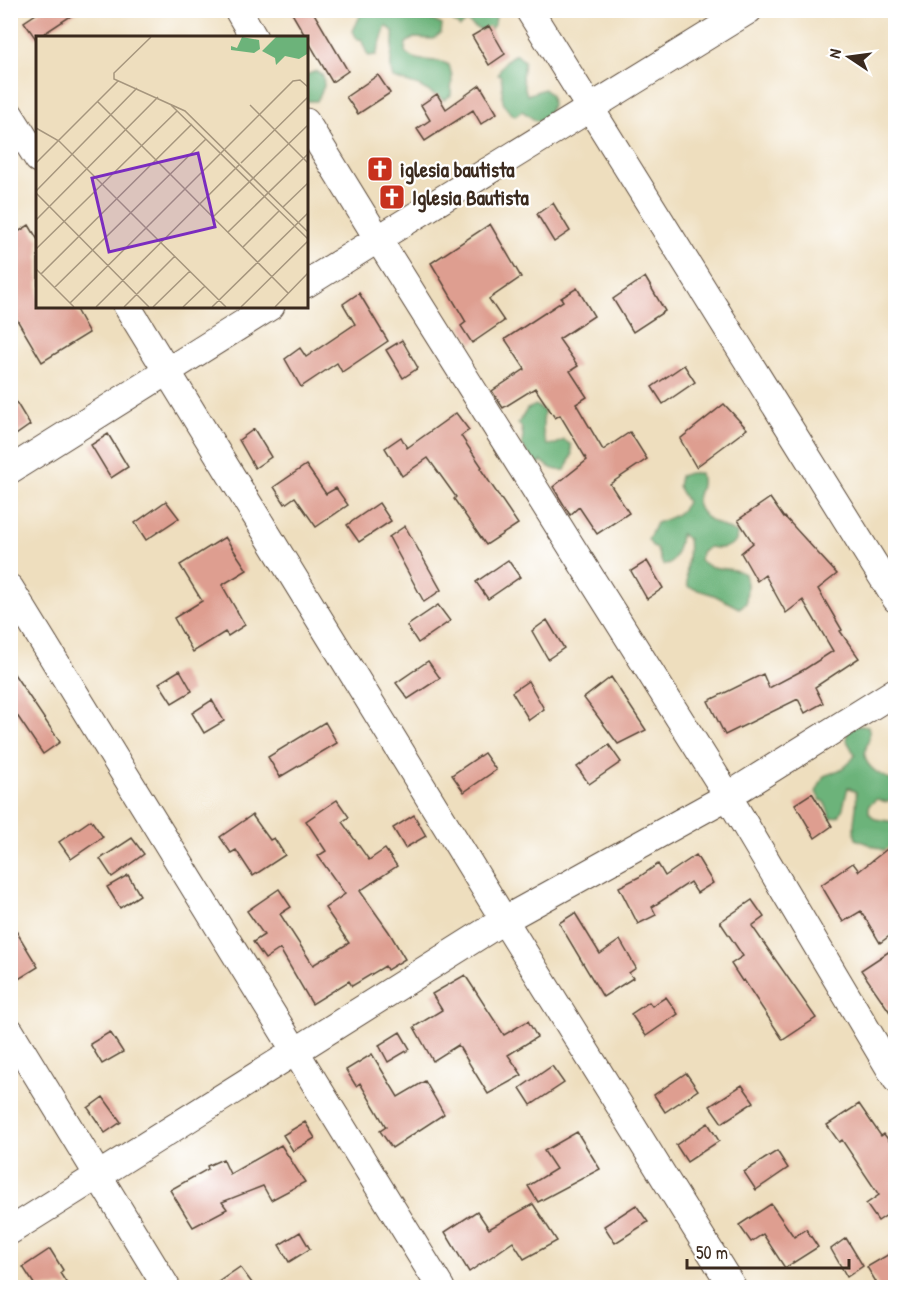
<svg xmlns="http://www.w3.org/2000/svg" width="906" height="1298" font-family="'Patrick Hand',sans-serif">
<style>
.forest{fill:#6cb37a;stroke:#546e4c;stroke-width:1.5}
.building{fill:#de9e90}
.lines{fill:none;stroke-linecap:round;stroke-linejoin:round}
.minor-casing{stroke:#564536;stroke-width:29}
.minor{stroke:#fff;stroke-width:27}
.labels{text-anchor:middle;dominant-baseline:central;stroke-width:4.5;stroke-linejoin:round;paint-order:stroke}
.poi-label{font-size:21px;font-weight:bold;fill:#3b2a1e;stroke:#fff;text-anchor:start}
.inset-road{fill:none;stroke:#a6967e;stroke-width:1.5}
.view{fill:#7b2cbf;fill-opacity:0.15;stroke:#7b2cbf;stroke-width:3}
.inset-edge{fill:none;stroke:#3b2a1e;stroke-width:3}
</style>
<rect width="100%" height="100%" fill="#fff"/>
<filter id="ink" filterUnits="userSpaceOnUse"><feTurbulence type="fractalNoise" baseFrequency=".0167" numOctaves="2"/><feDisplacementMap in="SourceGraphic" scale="12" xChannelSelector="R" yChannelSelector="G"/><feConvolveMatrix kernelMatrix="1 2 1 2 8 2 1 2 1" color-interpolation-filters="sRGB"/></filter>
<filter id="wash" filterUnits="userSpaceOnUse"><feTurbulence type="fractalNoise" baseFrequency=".008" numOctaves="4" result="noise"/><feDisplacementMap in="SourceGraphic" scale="24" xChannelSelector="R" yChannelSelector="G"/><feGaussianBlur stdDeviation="1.35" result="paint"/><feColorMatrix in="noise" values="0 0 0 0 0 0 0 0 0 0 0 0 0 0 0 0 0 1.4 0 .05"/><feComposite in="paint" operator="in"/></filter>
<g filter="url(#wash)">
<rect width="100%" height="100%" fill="#eedebe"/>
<path class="forest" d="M372,11h42l28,14 -1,8 -8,6 -19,-1 -8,5 -1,9c14,14 30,4 44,13l3,11 -1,19 -7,5 -25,-14 -26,-8c-6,-16 2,-30 0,-47l-7,-5 -10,29 -8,1 -7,-17h-4l-4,-8 8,-17z
M447,11h50l-2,12 -5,7c-10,1 -16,-2 -23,-9l-7,6 -7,-6z
M516,54l8,7 -2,17 5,17 17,-6 7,6 1,10 -7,15 -9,1 -14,-10 -7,5c-19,-13 -10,-22 -14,-40l-3,-2c4,-10 8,-15 18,-20z
M316,71l7,5 1,10 -7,15h-11v-26z
M536,405l8,6c-1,13 -3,22 3,34l9,-1 8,-4 7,5 1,10 -7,15c-10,1 -16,-2 -23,-9l-7,6 -13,-23 1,-9 -2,-9 -3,-2 9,-15z
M689,473h11c4,16 -3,18 -3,28 1,18 27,26 40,32l-1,8c-9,8 -16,8 -27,6l-8,5 -1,8c13,13 31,5 45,14l2,10 -1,19 -7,5 -25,-13 -26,-8c-5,-16 3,-31 0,-48l-7,-5 -5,21 -5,8 -8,2 -7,-17 -3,-1 -5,-7 8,-17c14,-5 24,-7 31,-21l-9,-16 2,-10z
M857,726h11c4,16 -3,17 -3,28 0,15 19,23 31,28l-1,18 -9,2 -9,-3 -8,6v8l6,6 20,3v33l-39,-16c-6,-16 3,-30 0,-47l-8,-5 -5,21 -4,8 -8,2 -7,-17 -4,-1 -4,-8 8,-16c13,-5 24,-8 31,-21l-9,-16 2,-10z"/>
<g id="blocks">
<path class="building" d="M42,10h38l-44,29 -12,-17z
M290,10h22l36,61 -16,11z
M489,26l16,28 -16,11 -17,-29z
M378,75l12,18 -32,21 -12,-17z
M480,85l17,28 -16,11 -8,-14 -48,31 -8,-12 13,-9 -9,-15 16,-11 9,15z
M553,203l17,28 -16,11 -17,-28z
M490,224l31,53 -32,22 15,22 -32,22 -11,-17 5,-4 -35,-59z
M29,225l9,15v66h36l15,27 -47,29 -32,-54v-71z
M645,277l20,34 -32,21 -20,-33z
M577,288l17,28 -35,23 19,27 -8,5 17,26 -11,7 27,46 27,-18 17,27 -37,25 19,29 -32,21 -18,-27 -9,8 -17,-28 34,-27 -27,-45 -5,3 -20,-30 -32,20 -11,-17 33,-22 -20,-30 58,-38 -2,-3z
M359,293l29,48 -46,31 -5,-9 -36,24 -16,-28 15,-11 6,9 49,-33 -12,-20z
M402,340l16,28 -15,10 -17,-28z
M684,365l11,17 -32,22 -11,-17z
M10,392l20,33 -20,14z
M724,404l23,25 -51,38 -16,-28z
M456,413l13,17 -8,6 21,31 -2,1 38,56 -32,21 -32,-46 2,-2 -28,-39 -26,18 -17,-28 16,-11 6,11z
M254,429l17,28 -16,11 -16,-28z
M108,434l20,33 -17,11 -20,-33z
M306,465l20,29 10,-6 12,17 -32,22 -21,-30 -10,7 -11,-17z
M770,498l14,20 1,-1 52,57 -19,15 24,41 -2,1 19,27 -44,29 8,16 -18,10 -7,-14 -73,36 -17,-34 55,-27 6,14 36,-19 28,-18 -30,-51 -17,13 -21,-38 -8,6 -16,-28 12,-10 -15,-23z
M166,501l13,17 -33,22 -11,-17z
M379,503l12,18 -32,21 -12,-17z
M405,526l36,64 -17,12 -35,-65z
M225,537l22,33 -25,15 23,40 -17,11 -3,-4 -32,20 -19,-34 28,-17 -22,-36z
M508,560l12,17 -32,22 -12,-17z
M647,561l16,27 -16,11 -16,-28z
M438,605l12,16 -32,22 -11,-17z
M547,620l17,28 -16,11 -16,-28z
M428,661l12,17 -32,21 -12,-16z
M10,668l50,74 -17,12 -33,-49z
M180,670l12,21 -20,12 -13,-20z
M611,677l35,53 -28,14 -34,-46z
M528,681l16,28 -15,11 -17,-28z
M212,700l12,21 -20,12 -12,-20z
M325,722l12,21 -57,34 -12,-20z
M609,745l12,17 -32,22 -12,-17z
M484,753l12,17 -32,22 -12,-17z
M812,793l20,33 -17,12 -20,-34z
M337,800l12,17 -7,5 27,38 16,-11 12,17 -37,25 29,41 16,27 -18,11 -2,-4 -33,20 -3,-5 -37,23 -32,-55 -15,10 -12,-17 11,-7 -17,-24 32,-22 12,18 -11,7 33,51 36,-22 -24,-35 20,-14 -27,-38 8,-5 -20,-30z
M252,815l18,25 4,-2 11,17 -32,21 -17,-26 -5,3 -11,-16z
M414,815l12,21 -21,12 -12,-20z
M91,820l12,17 -32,22 -12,-17z
M132,838l12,16 -32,23 -12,-18z
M896,842v89l-16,12 -19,-32 -18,11 -22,-37 32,-22 6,8z
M696,855l17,28 -16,10 -7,-11 -38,25 4,8 -18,9 -19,-37 20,-10 19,-13 7,12z
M128,875l12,20 -20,13 -13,-21z
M752,900l12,17 -12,9 64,92 -33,22 -39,-60 -2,1 -11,-17 12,-8 -23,-34z
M575,913l25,41 20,-14 16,28 -7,5 4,5 -30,19 -44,-74z
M10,921l28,46 -21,13 -7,-12z
M896,947v74l-35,-51z
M465,975l39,60 24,-14 9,16 -29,18 14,20 -34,19 -30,-49 -25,16 -19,-34 28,-17 -10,-16z
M666,997l12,17 -32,22 -15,-22 18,-12 3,4z
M110,1032l13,20 -21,12 -12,-20z
M400,1032l10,17 -22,13 -9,-17z
M372,1054l26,43 27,-16 19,33 -52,34 -12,-17 6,-4 -26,-44 -4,3 -10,-16z
M552,1066l12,17 -33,22 -11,-17z
M686,1073l12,17 -33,22 -11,-17z
M742,1085l12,17 -32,21 -12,-17z
M103,1097l18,25 -16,11 -17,-25z
M859,1104l22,32 3,-2 12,16v70l-6,-7 -12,8 -12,-17 13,-9 -37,-55 -3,2 -12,-17z
M305,1122l10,16 -22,13 -10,-16z
M708,1123l11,18 -32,21 -11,-17z
M577,1132l23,37 -62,33 -10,-16 28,-17 -12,-18z
M281,1145l24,37 -34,18 -8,-14 -41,16 5,7 -34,18 -23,-37 38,-21 -1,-3 16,-7 7,15z
M777,1151l11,17 -32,22 -12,-18z
M533,1204l24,37 -33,18 -11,-17 -44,30 -24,-40 32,-21 12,18z
M771,1204l23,33 12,-8 12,18 -33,21 -22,-34 -12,8 -12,-17z
M636,1205l12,17 -33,21 -11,-17z
M300,1232l10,17 -21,13 -10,-17z
M846,1238l17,28 -16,11 -16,-28z
M50,1249l13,21 -3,3 9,14h-33l-13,-20z
M896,1250v37h-17l-12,-20z
M240,1267l15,20h-44z"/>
</g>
</g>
<g filter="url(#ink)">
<use href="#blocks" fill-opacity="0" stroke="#564536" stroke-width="1.5"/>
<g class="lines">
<defs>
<path id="minor" d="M238,10l16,28
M529,10l367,589
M10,115l28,44
M306,122l72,117 -72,45
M127,306l377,614 229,368
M10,470l261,-164
M10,588l431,700
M896,691l-168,105 168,283
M10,1031l157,257
M10,1231l494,-311 224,-124 -350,-557 371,-229"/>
</defs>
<use href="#minor" class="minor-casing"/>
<use href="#minor" class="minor"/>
</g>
</g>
<defs>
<symbol id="church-square" viewBox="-11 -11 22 22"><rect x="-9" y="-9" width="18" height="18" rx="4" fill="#c8321e" stroke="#fff"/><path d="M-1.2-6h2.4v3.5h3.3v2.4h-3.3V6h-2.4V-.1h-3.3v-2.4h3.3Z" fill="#fff"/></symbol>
</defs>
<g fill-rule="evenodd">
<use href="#church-square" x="365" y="154" width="30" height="30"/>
<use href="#church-square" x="377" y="182" width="30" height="30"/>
</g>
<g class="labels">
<g class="poi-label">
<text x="400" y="169">iglesia bautista</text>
<text x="412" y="197">Iglesia Bautista</text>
</g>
</g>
<g transform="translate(36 36)">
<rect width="272" height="272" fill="#eedebe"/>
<path d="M206,1l17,3 1,9 -6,4 -23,-3v-4l6,2zM240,1h31v17l-8,5 -14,-3 -9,9 -1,-7 -13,-7z" fill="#6cb37a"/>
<path class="inset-road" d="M115,1l-37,36v6l71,32 123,121M62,66l87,87 108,-108 7,-1 8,7M135,69l137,134M214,69l58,58M0,92l23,13 87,87 39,-39 103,104M0,127l82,-82M205,127l67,-66M0,155l101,-103M0,157l113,114M247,171l25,-24M177,181l95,-92M0,184l122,-123M192,196l80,-78M207,211l36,-36M0,213l141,-138M0,233l38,38M5,238l151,-150M18,252l152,-149M34,267l76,-75 80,79M60,271l143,-142M88,271l51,-51M117,271l37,-36M147,271l22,-21M176,271l96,-94M205,271l67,-66M239,271l33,-34"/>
<path class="view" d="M162,117l17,74 -106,25 -17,-74z"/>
<rect width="272" height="272" class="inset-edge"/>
</g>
<rect width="906" height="1298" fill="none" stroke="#fff" stroke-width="36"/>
<g transform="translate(849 57) rotate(283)" stroke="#ffffff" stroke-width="4.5" paint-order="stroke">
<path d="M0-4.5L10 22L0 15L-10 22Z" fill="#3b2a1e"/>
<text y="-9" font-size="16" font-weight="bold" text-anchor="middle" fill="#3b2a1e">N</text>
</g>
<path d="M687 1259v9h162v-9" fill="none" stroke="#3b2a1e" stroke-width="3"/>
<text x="696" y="1259" font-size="18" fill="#3b2a1e" stroke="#ffffff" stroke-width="4.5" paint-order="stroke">50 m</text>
</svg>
